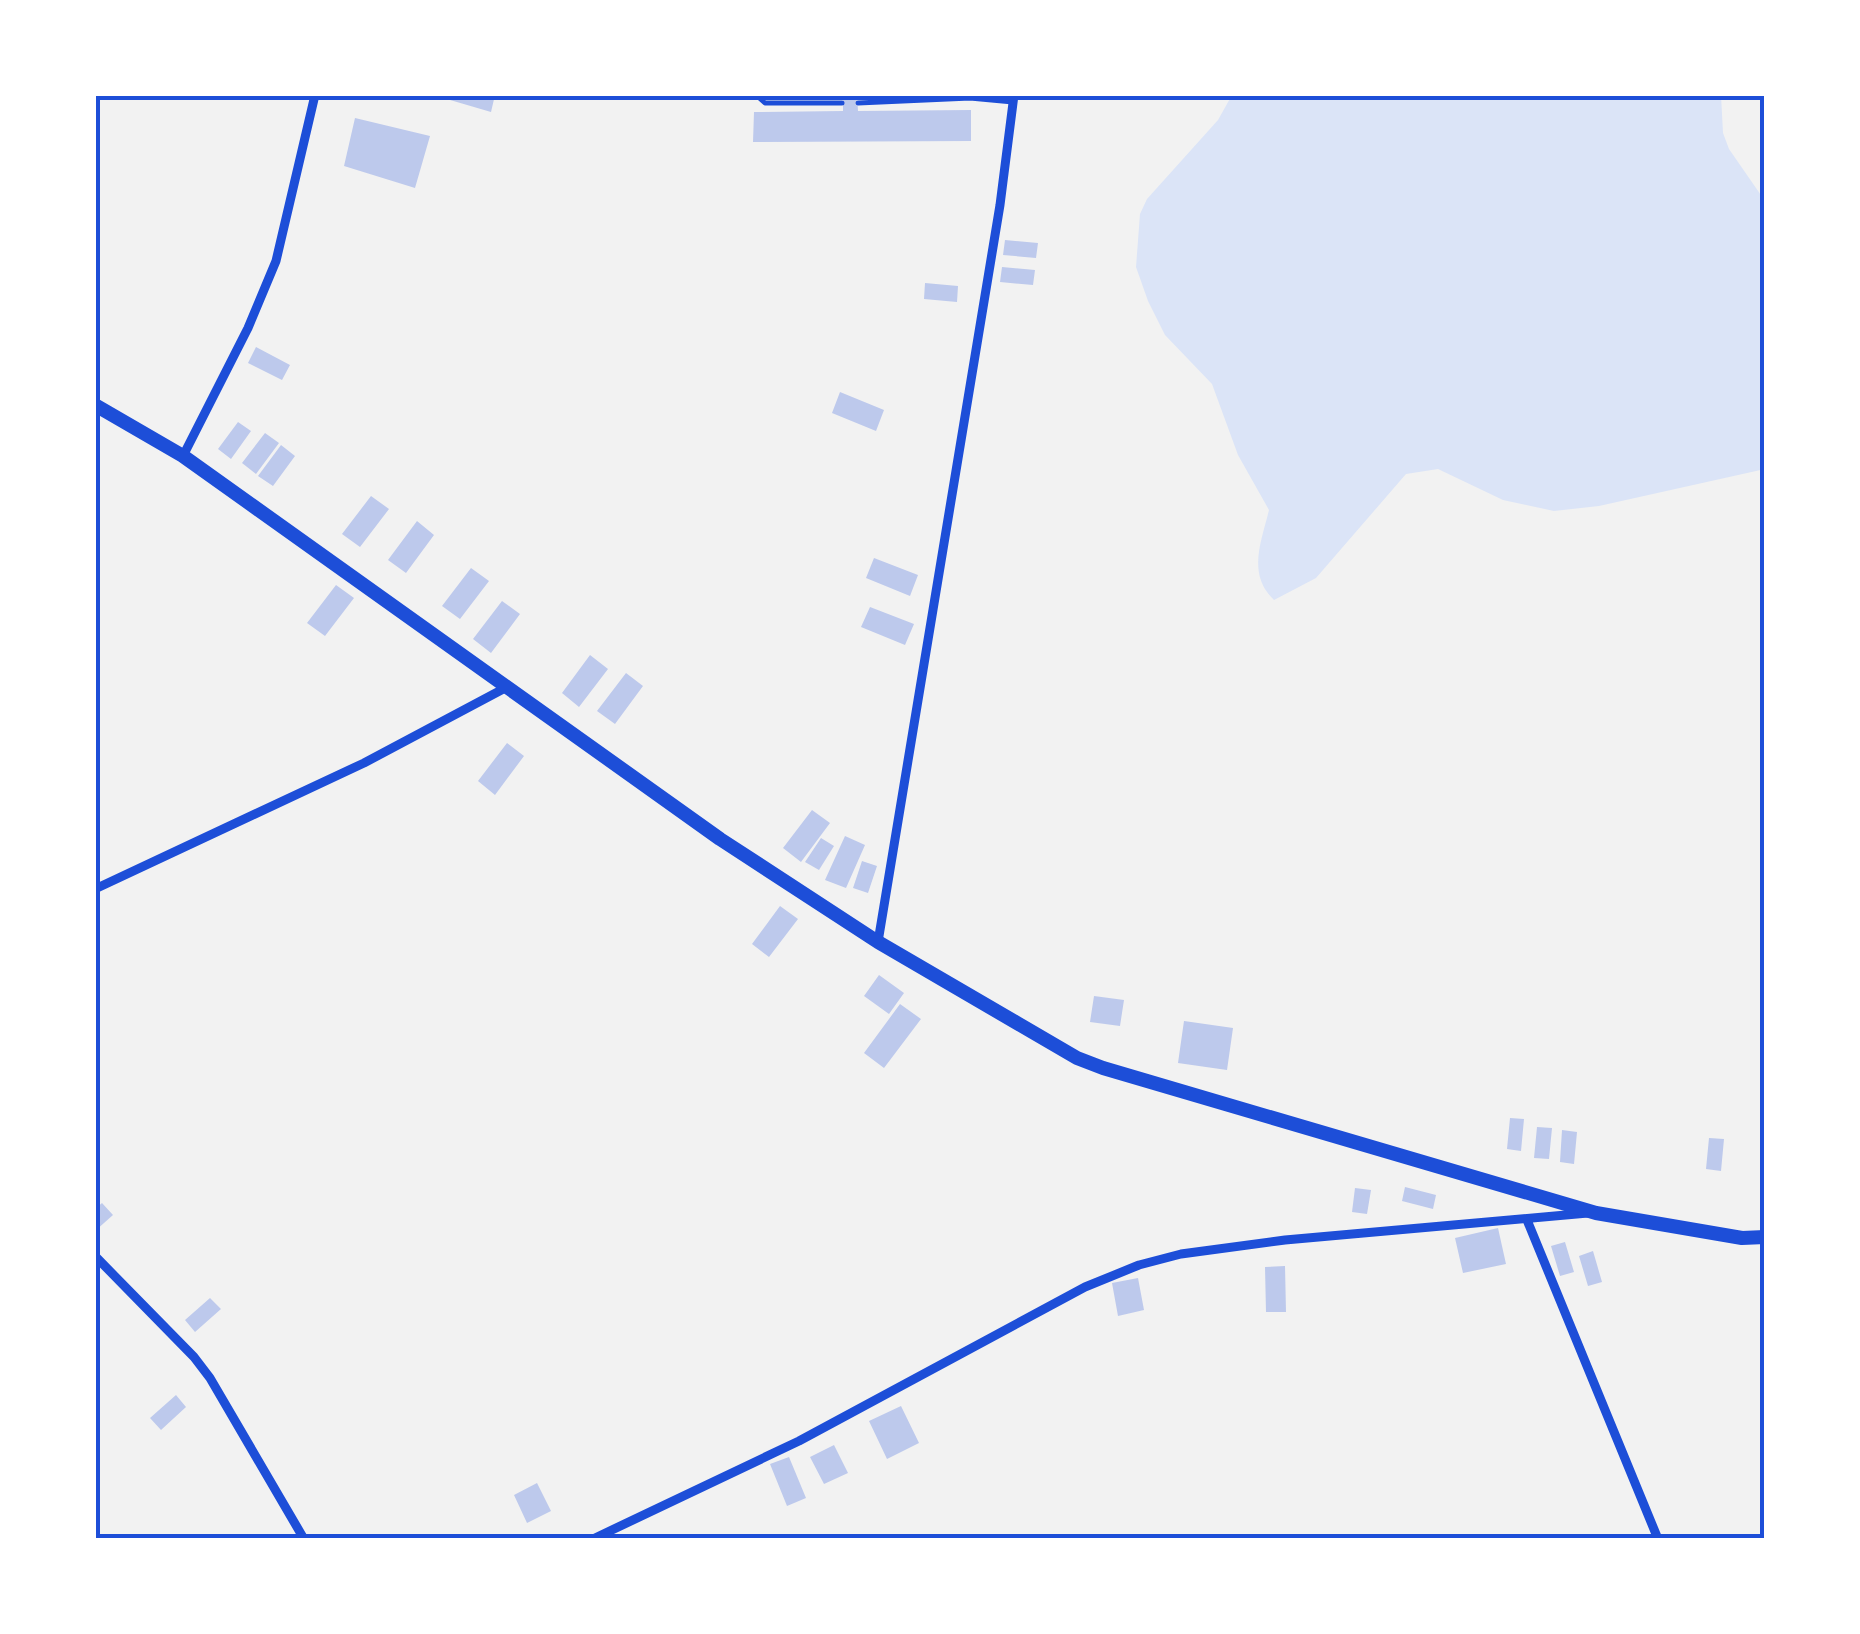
<svg xmlns="http://www.w3.org/2000/svg" width="1860" height="1634" font-family="'Roboto Condensed',sans-serif">
<style>
.green{fill:#dbe4f7}
.building{fill:#bdc9ec}
.lines{fill:none;stroke-linecap:round;stroke-linejoin:round}
.service{stroke:#1d4ed8;stroke-width:5}
.minor{stroke:#1d4ed8;stroke-width:9}
.secondary{stroke:#1d4ed8;stroke-width:14}
.neatline{fill:none;stroke:#1d4ed8;stroke-width:4}
</style>
<rect width="100%" height="100%" fill="#f2f2f2"/>
<path class="green" d="M1232,95h489l2,38 6,16 36,52v268l-166,37 -45,5 -51,-11 -65,-31 -32,5 -90,104 -42,22c-27,-26 -13,-57 -5,-90l-31,-55 -26,-71 -47,-49 -17,-34 -12,-34 4,-53 7,-15 71,-79z"/>
<path class="building" d="M433,95h62l-4,17z
M843,95h14l1,16 113,-1v31l-218,1 1,-30 89,-1z
M355,118l75,18 -15,52 -71,-22z
M1005,240l33,3 -2,15 -33,-3z
M1002,267l33,3 -2,15 -33,-3z
M925,283l33,3 -1,16 -33,-3z
M256,347l34,18 -8,15 -34,-17z
M840,392l44,18 -8,21 -44,-18z
M238,422l13,9 -20,28 -13,-10z
M265,433l14,10 -23,31 -14,-11z
M281,445l14,11 -22,30 -15,-10z
M371,496l18,13 -29,38 -18,-13z
M417,521l17,14 -28,38 -18,-13z
M874,558l44,17 -8,21 -44,-18z
M471,568l18,13 -29,38 -18,-13z
M336,585l18,13 -29,38 -18,-13z
M502,601l18,13 -29,39 -18,-14z
M870,607l44,17 -9,21 -44,-18z
M590,655l18,14 -29,38 -17,-14z
M626,673l17,13 -28,38 -18,-13z
M507,743l17,13 -29,39 -17,-14z
M812,810l18,13 -29,39 -18,-14z
M845,836l20,9 -19,43 -21,-8z
M821,838l13,8 -15,24 -14,-8z
M862,861l15,5 -9,27 -15,-5z
M780,906l18,13 -29,38 -17,-13z
M879,975l25,18 -15,21 -25,-18z
M1094,996l30,4 -4,26 -30,-4z
M900,1004l21,15 -37,49 -20,-15z
M1184,1021l49,7 -6,42 -49,-7z
M1510,1118l14,1 -3,32 -14,-2z
M1537,1127l15,1 -3,31 -15,-1z
M1562,1130l15,2 -3,32 -14,-2z
M1709,1138l15,1 -3,32 -15,-2z
M1405,1187l31,8 -3,14 -31,-8z
M1355,1188l16,2 -4,24 -15,-2z
M102,1203l11,12 -18,16v-22z
M1498,1228l8,36 -43,9 -8,-35z
M1565,1242l9,30 -14,4 -9,-30z
M1593,1251l9,31 -14,4 -9,-30z
M1285,1266l1,46h-20l-1,-45z
M1138,1278l6,32 -26,6 -6,-33z
M210,1298l11,11 -26,23 -10,-12z
M176,1395l10,12 -25,23 -11,-12z
M901,1406l18,37 -32,16 -18,-38z
M834,1445l14,28 -24,11 -14,-27z
M789,1457l17,41 -19,8 -17,-42z
M537,1483l14,28 -24,12 -13,-28z"/>
<g class="lines">
<path class="service" d="M756,95l9,8h77
M858,103l112,-5 43,4"/>
<path class="minor" d="M183,456l65,-128 28,-67 39,-166
M95,889l269,-126 143,-76
M878,942l122,-737 14,-110
M1527,1220l131,319
M95,1256l99,101 16,21 94,161
M593,1539l206,-98 286,-154 54,-22 42,-11 104,-14 303,-27"/>
<path class="secondary" d="M95,405l88,51 537,383 158,103 199,116 26,10 493,145 146,25 23,-1"/>
</g>
<rect width="1860" height="1634" fill="none" stroke="#ffffff" stroke-width="195"/>
<rect x="98" y="98" width="1664" height="1438" class="neatline"/>
</svg>
